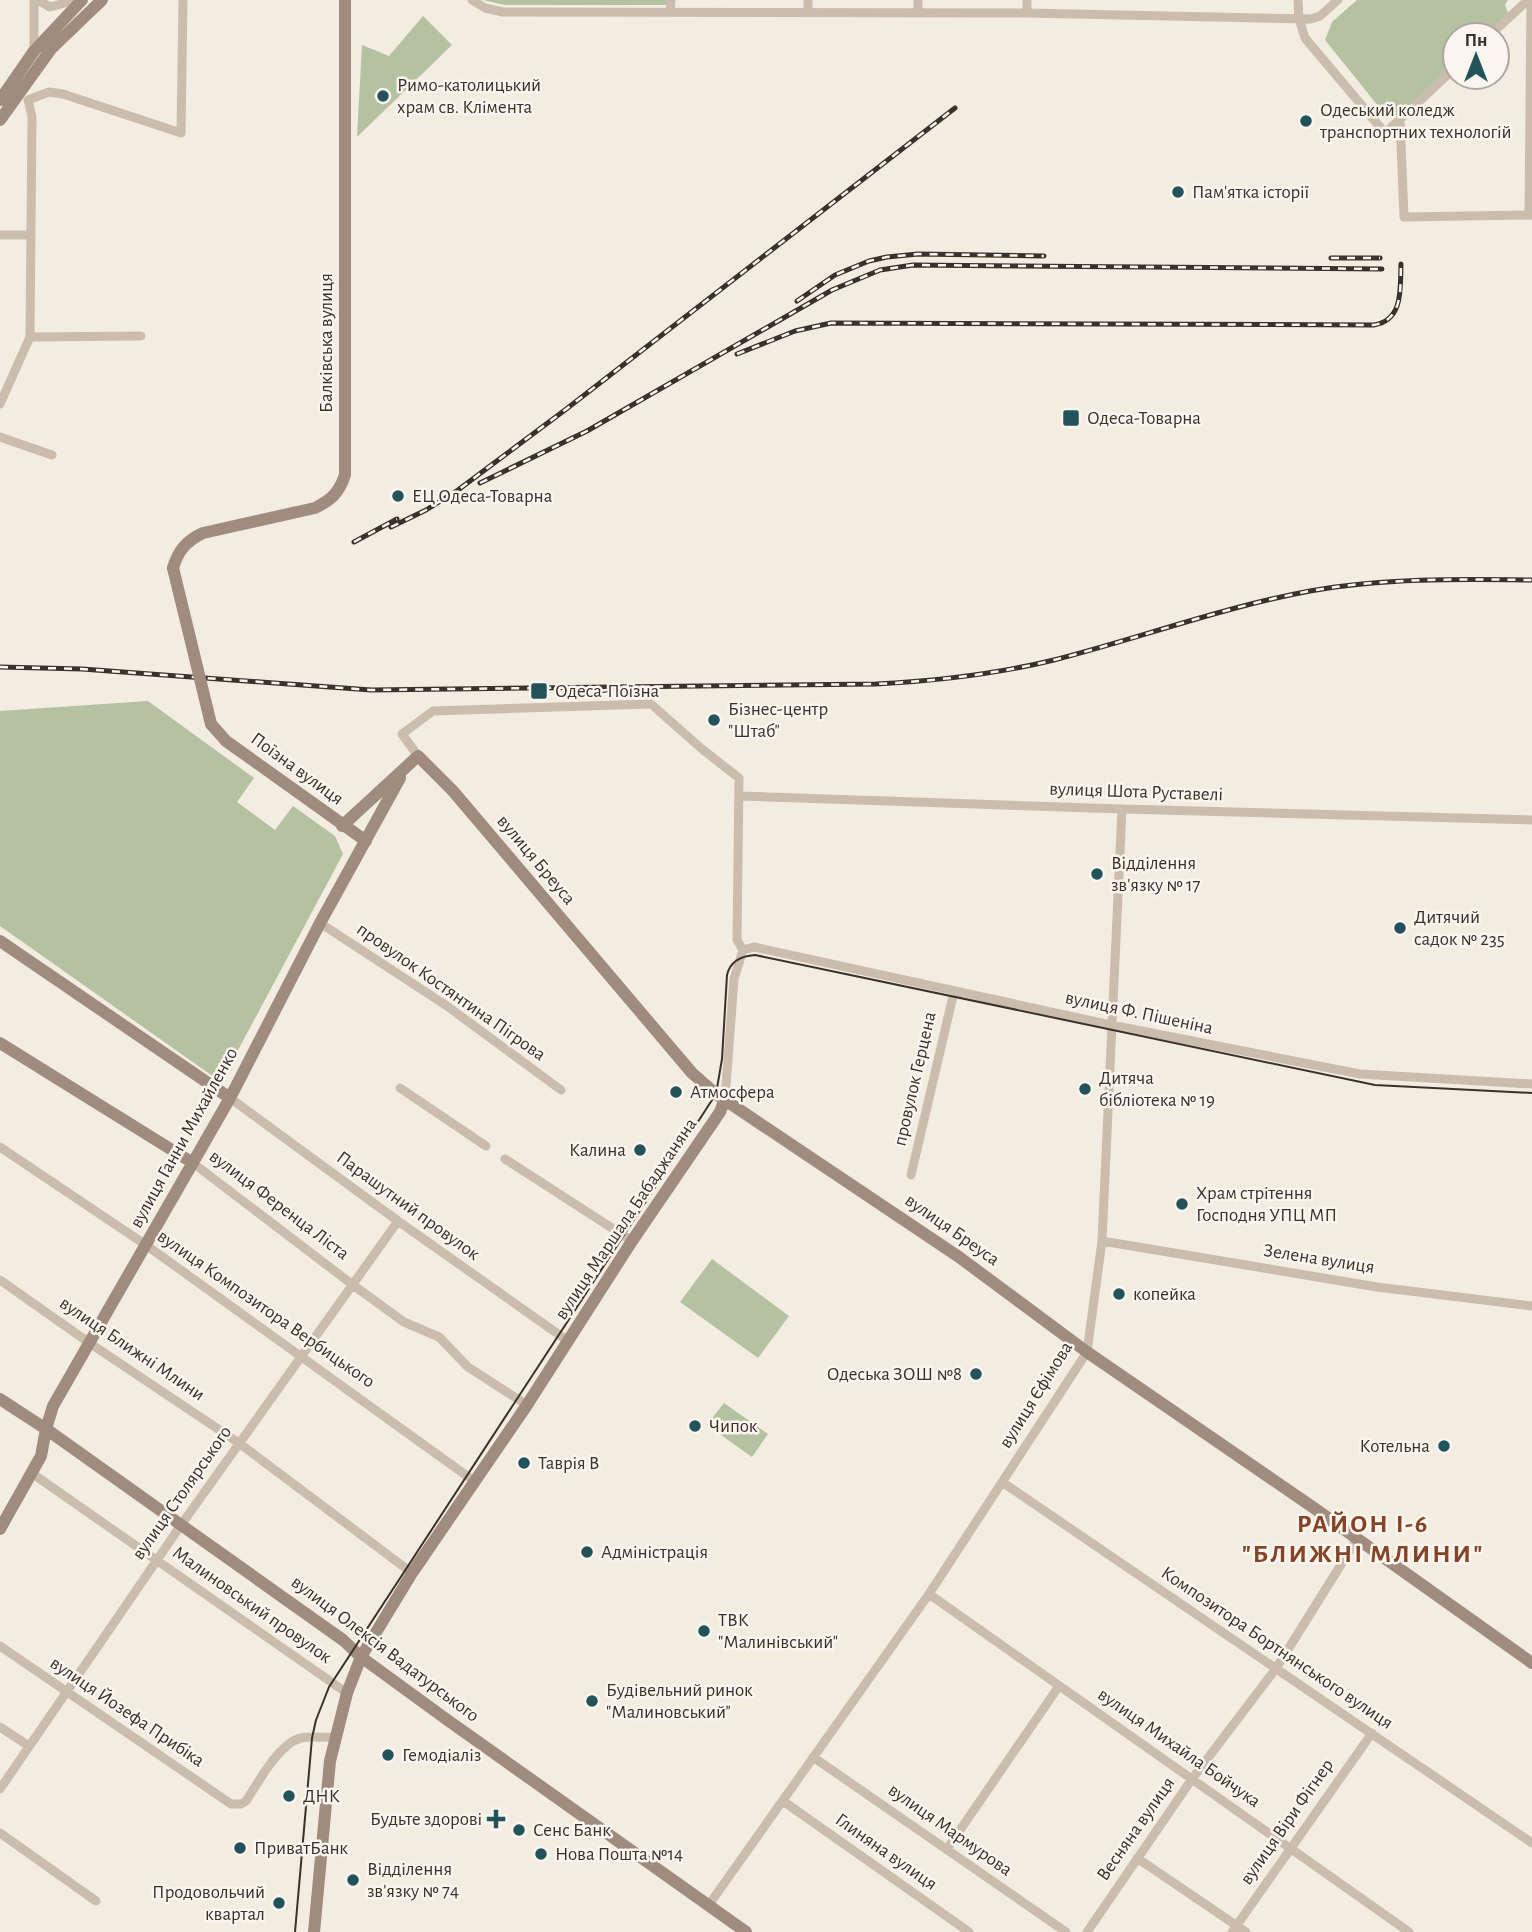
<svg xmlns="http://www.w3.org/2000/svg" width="1532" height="1932" font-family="'Alegreya Sans',sans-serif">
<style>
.green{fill:#b5c2a1}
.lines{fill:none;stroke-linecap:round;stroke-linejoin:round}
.street{stroke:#cbbdad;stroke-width:9}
.secondary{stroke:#9f8c7e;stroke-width:12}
.tram{stroke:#3a312b;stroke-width:2}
.rail-casing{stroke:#3a312b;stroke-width:5}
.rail{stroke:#faf5ee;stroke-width:2.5;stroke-dasharray:8;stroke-linecap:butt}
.secondary-bridge{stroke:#9f8c7e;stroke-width:12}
.poi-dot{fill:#22525a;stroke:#faf5ee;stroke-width:2.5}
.labels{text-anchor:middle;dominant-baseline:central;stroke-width:5;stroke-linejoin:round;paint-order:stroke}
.poi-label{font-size:19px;fill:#3a312b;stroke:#faf5ee;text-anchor:start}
.street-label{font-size:19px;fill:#3a312b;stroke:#faf5ee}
.district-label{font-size:26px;font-weight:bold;letter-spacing:2px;fill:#864427;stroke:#faf5ee}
</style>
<rect width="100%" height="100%" fill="#f3ece1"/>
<path class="green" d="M483,0h186l1,5h-165z
M1357,0h151l-3,5 3,8 -23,22h-30v29l-53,50 -9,2 -10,-4 -58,-72 7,-18z
M423,16l29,29 -95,92 5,-92 27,11z
M148,701l106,77 -17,24 38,28 18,-24 42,30 8,18 -122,228 -221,-156v-215z
M712,1259l77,57 -31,42 -78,-56z
M724,1403l44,31 -16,23 -45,-32z"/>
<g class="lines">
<path class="street" d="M38,0l12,7 26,-7
M472,0l13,8 18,4 524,1 284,6 9,-3 18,-16
M1298,0l1,19 6,19 80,95 70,-65
M670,12l1,-12
M808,12v-12
M918,13v-13
M1027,13v-13
M1490,35l38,-35
M34,51v-51
M28,100l21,-8 14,2 118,39 2,-133
M1400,119l4,98 128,-2
M1529,215l2,-215
M0,235h30
M30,337l111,-1
M0,404l30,-67 2,-220 -4,-17
M0,437l52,18
M418,756l-16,-22 31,-23 218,-7 51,45 37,29 -2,162 6,10 -9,29 -9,120
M739,796l383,13 410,11
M320,923l127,83 114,84
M743,950l11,-3 357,78 249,49 172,10
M400,1088l86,58
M230,1098l168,123 170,120
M0,1147l146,98 328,236
M505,1159l127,82
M193,1163l160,122 51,37 35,15 29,30 59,38
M911,1175l43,-183
M1102,1241l275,46 155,19
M0,1280l91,64 148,99 173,130
M33,1474l314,219
M1002,1482l530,361
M929,1594l480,338
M0,1646l231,158h10l5,-3c12,-18 33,-58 55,-63 10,-2 23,0 34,-1
M0,1727l29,19
M813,1757l253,175
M0,1789l181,-264 217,-304
M783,1801l186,131
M0,1833l96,68
M947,1849l112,-163
M1137,1858l109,74
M708,1906l221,-312 158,-242 15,-111 20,-432
M1087,1932l105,-153 85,-112 80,-128
M1232,1932l140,-199"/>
<path class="secondary" d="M0,100l34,-49 48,-51
M0,120l51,-71 51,-49
M173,568c5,-17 13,-27 30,-35l112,-25c16,-8 24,-15 30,-33v-475
M211,724l15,17 140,100
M342,826l76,-70 35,35 239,282 24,21 243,163 128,95 227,156 218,155
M0,941l230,157
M0,1043l193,120
M0,1399l46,30 297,211 18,17 85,62 300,213
M0,1529l41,-73 5,-27 7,-23 177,-308 90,-175 80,-145
M314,1932l16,-171 17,-68 14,-36 51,-84 115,-168 105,-164 88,-129 5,-13"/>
<path class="tram" d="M295,1932l17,-194 4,-18 13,-33 387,-593 6,-35 5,-84c3,-14 15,-19 28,-20l620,130 157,8"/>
<defs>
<path id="rail" d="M1331,258h49
M797,301l38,-26 34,-14 18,-4 31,-3 126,2
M737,354l58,-23 36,-8 543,2c30,-5 26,-37 27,-61
M480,483l107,-52 245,-141 48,-20 33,-5 469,4
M391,527l35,-17 32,-20 107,-80 390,-302
M354,542l43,-23
M0,667l82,2 289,21 505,-6c60,-3 120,-10 178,-24 86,-22 169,-53 256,-69 73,-13 148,-12 222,-11"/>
</defs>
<use href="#rail" class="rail-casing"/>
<use href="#rail" class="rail"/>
<path class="secondary-bridge" d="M173,568l38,156"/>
</g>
<g class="poi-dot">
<circle cx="383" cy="96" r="7"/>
<circle cx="1306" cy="121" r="7"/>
<circle cx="1178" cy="192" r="7"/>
<rect x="1062" y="409" width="18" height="18" rx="3.5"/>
<circle cx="398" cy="496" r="7"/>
<rect x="530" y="682" width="18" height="18" rx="3.5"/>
<circle cx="714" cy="720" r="7"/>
<circle cx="1097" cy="874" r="7"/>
<circle cx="1400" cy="928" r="7"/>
<circle cx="1085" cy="1089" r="7"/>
<circle cx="676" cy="1092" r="7"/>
<circle cx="640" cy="1150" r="7"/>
<circle cx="1182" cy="1204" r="7"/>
<circle cx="1119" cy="1294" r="7"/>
<circle cx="976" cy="1374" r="7"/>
<circle cx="695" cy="1426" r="7"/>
<circle cx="1444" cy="1446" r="7"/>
<circle cx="524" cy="1463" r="7"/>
<circle cx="587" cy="1552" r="7"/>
<circle cx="704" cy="1631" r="7"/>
<circle cx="592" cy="1701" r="7"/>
<circle cx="388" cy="1755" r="7"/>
<circle cx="289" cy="1796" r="7"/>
<path d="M492.5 1808.5h7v7h7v7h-7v7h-7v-7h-7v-7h7z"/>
<circle cx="519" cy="1830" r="7"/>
<circle cx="240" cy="1848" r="7"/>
<circle cx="541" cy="1854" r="7"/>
<circle cx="353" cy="1880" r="7"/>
<circle cx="279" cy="1903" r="7"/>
</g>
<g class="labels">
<g class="poi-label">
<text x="397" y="85">Римо-католицький<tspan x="397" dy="22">храм св. Клімента</tspan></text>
<text x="1320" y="110">Одеський коледж<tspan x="1320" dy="22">транспортних технологій</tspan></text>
<text x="1192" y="192">Пам'ятка історії</text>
<text x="1087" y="418">Одеса-Товарна</text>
<text x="412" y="496">ЕЦ Одеса-Товарна</text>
<text x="555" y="691">Одеса-Поїзна</text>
<text x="728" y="709">Бізнес-центр<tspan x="728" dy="22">"Штаб"</tspan></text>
<text x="1111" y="863">Відділення<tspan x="1111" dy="22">зв'язку № 17</tspan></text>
<text x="1414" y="917">Дитячий<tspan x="1414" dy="22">садок № 235</tspan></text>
<text x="1099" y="1078">Дитяча<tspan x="1099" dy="22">бібліотека № 19</tspan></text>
<text x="690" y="1092">Атмосфера</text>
<text x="626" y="1150" text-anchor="end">Калина</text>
<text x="1196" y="1193">Храм стрітення<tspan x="1196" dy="22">Господня УПЦ МП</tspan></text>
<text x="1133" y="1294">копейка</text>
<text x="962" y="1374" text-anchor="end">Одеська ЗОШ №8</text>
<text x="709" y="1426">Чипок</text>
<text x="1430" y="1446" text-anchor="end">Котельна</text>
<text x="538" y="1463">Таврія В</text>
<text x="601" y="1552">Адміністрація</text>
<text x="718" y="1620">ТВК<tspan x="718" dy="22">"Малинівський"</tspan></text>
<text x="606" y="1690">Будівельний ринок<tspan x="606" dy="22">"Малиновський"</tspan></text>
<text x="402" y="1755">Гемодіаліз</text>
<text x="303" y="1796">ДНК</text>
<text x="482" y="1819" text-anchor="end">Будьте здорові</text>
<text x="533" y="1830">Сенс Банк</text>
<text x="254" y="1848">ПриватБанк</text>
<text x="555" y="1854">Нова Пошта №14</text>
<text x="367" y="1869">Відділення<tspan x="367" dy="22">зв'язку № 74</tspan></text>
<text x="265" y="1892" text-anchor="end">Продовольчий<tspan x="265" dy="22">квартал</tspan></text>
</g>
<g class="street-label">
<text transform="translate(326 343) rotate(-90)">Балківська вулиця</text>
<text transform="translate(297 769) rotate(36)">Поїзна вулиця</text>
<text transform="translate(1136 792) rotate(2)">вулиця Шота Руставелі</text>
<text transform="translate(536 860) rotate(50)">вулиця Бреуса</text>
<text transform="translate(451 992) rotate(35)">провулок Костянтина Пігрова</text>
<text transform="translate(1139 1013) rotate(12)">вулиця Ф. Пішеніна</text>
<text transform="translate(915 1079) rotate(-77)">провулок Герцена</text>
<text transform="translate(184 1138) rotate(-61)">вулиця Ганни Михайленко</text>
<text transform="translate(279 1205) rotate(37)">вулиця Ференца Ліста</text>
<text transform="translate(408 1206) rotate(36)">Парашутний провулок</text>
<text transform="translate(626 1219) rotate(-56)">вулиця Маршала Бабаджаняна</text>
<text transform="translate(952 1230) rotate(35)">вулиця Бреуса</text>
<text transform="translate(1319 1259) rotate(9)">Зелена вулиця</text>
<text transform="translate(266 1309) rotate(35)">вулиця Композитора Вербицького</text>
<text transform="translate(132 1349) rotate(34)">вулиця Ближні Млини</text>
<text transform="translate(1036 1395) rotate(-58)">вулиця Єфімова</text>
<text transform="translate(182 1493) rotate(-55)">вулиця Столярського</text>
<text transform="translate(252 1605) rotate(35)">Малиновський провулок</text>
<text transform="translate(1277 1648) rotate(34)">Композитора Бортнянського вулиця</text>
<text transform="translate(385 1649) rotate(37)">вулиця Олексія Вадатурського</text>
<text transform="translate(127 1712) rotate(34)">вулиця Йозефа Прибіка</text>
<text transform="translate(1179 1748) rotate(35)">вулиця Михайла Бойчука</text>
<text transform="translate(1287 1822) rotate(-55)">вулиця Віри Фігнер</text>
<text transform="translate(1136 1829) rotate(-55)">Весняна вулиця</text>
<text transform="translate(950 1830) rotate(35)">вулиця Мармурова</text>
<text transform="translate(886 1852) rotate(35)">Глиняна вулиця</text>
</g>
<g class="district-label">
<text x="1363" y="1524">РАЙОН І-6<tspan x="1363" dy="30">"БЛИЖНІ МЛИНИ"</tspan></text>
</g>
</g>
<g transform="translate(1476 56)"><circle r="33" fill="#faf5ee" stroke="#ada7a0" stroke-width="2"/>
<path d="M0-5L12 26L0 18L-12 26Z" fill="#22525a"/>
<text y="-10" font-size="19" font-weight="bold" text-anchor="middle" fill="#3a312b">Пн</text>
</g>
</svg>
